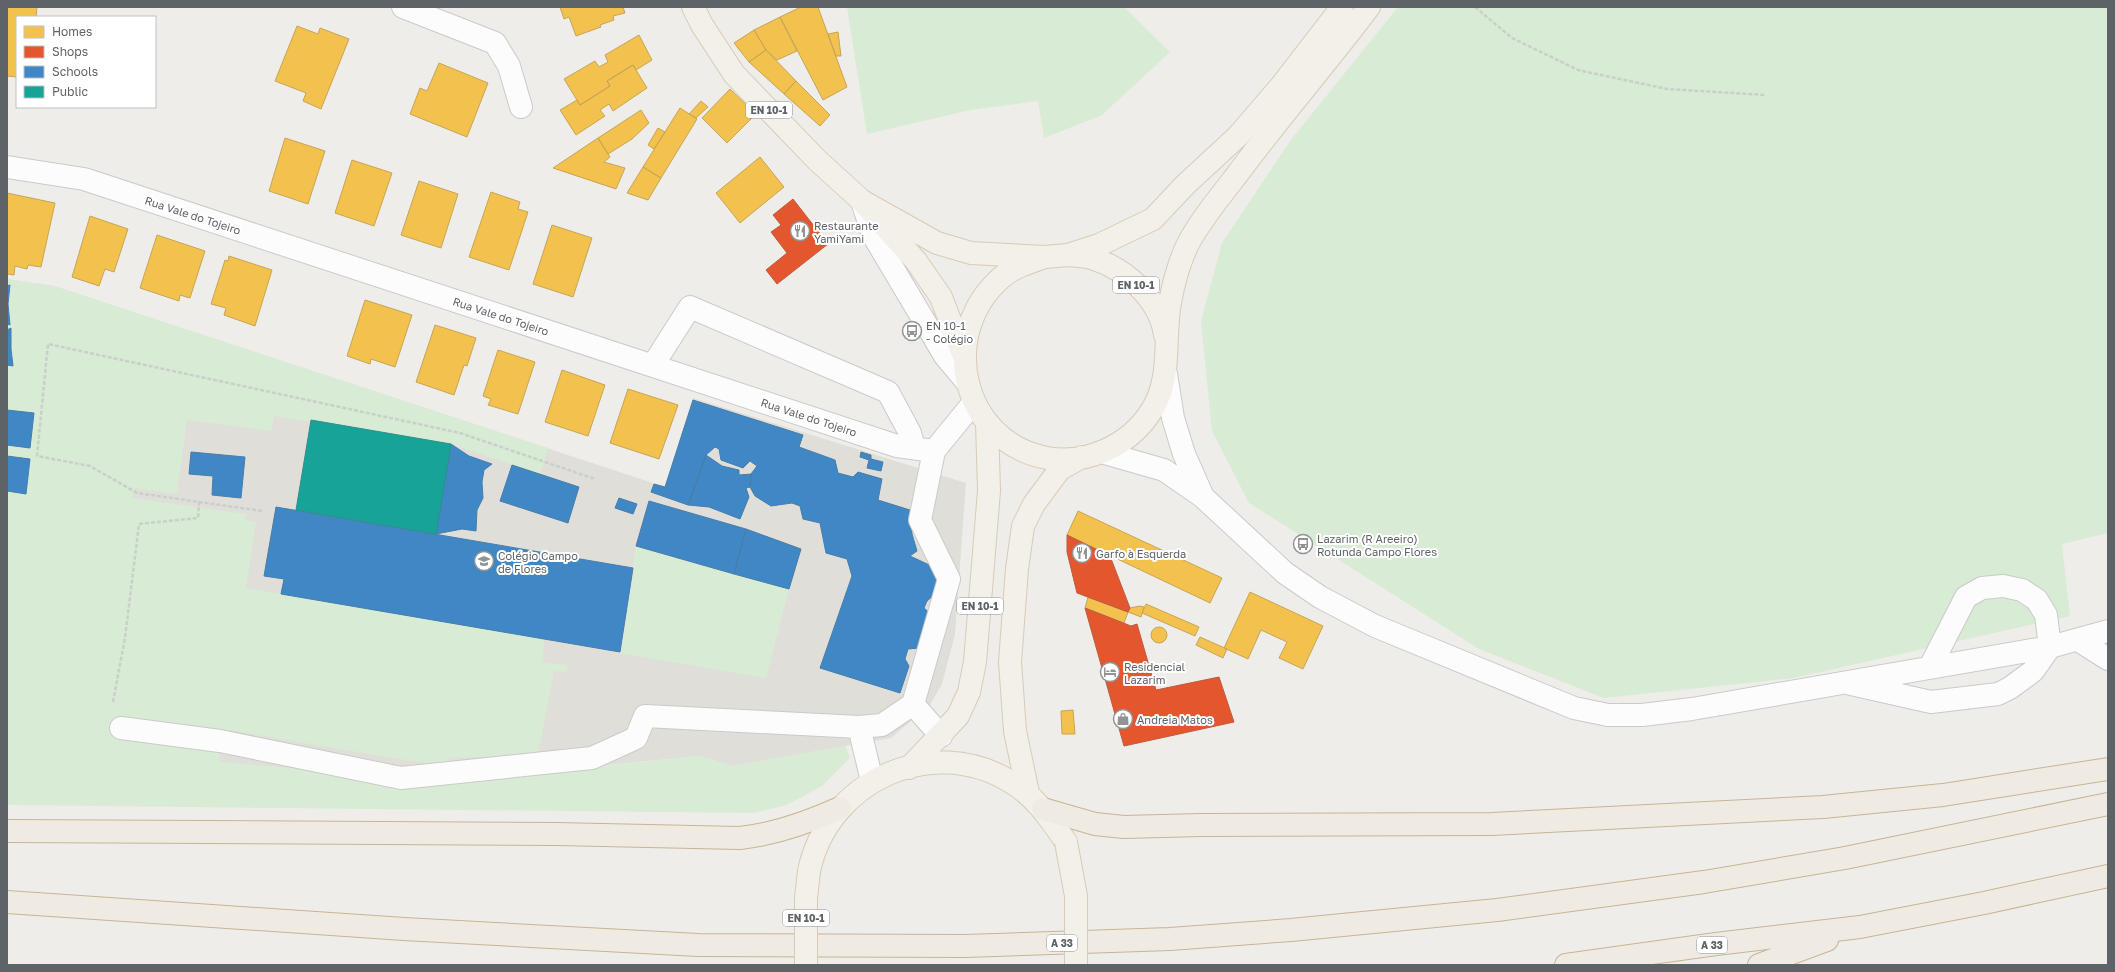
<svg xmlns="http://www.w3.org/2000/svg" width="2115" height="972" font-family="'Golos Text',sans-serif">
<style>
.education{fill:#e0ded8}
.green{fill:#d8ebd4}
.homes{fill:#f2c14e;stroke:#c6a556}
.shops{fill:#e4572e;stroke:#bc5b3f}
.schools{fill:#3f88c5;stroke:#487da9}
.public{fill:#17a398;stroke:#2c908a}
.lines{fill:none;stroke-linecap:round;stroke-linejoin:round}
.minor-casing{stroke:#cacaca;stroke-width:24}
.major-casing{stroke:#d7cbb6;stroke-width:24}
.highway-casing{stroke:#c7b495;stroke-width:24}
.path{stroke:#cacfcb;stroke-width:2.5;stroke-dasharray:4 2;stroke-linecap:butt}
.minor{stroke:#fdfcfc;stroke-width:22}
.major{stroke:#f3f0e9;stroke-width:22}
.highway{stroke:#f0ebe2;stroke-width:22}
.major-bridge-casing{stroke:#d7cbb6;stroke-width:24;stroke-linecap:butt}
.major-bridge{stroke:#f3f0e9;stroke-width:22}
.labels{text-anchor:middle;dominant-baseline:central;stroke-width:4;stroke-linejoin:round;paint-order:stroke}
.shield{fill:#fff;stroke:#8e9295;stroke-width:1}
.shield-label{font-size:10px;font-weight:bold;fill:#5e6368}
.street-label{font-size:11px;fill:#5e6368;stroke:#fff}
.poi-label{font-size:11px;fill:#5e6368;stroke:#fff;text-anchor:start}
</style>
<rect width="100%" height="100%" fill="#efede9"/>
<path class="education" d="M7,279l47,7 611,201 28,-89 273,85 -11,151 -13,50 -12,21 -39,33 -158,28 -34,-10 -307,30 -174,-24z"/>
<path class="green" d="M847,7h277l46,45 -68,63 -58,23 -6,-37 -68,9 -103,24z
M1398,7h710v526l-46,11 8,72 -276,62 -190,20 -125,-49 -230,-146 -37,-72 -11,-110 21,-78 68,-102z
M7,279l47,7 494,162 -8,26 -89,-30 -177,-28 -2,15 -85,-11 -10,74 -43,-6 -2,10 114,16 -1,6 11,2 -10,66 299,51 -3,23 26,3 -2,7 -12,-1 -16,84 -89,3 -1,9 -226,-38 -3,33 85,7 286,-2 109,-11 34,10 112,-20 5,12 -28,28 -35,19 -34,8 -746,-8z
M636,546l153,43 -23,89 -146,-25z"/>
<path class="homes" d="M7,7h30l-1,10h-19v60l-10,-1z
M560,7h63l2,6 -12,3 1,4 -14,5 1,2 -25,9 -7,-19 -5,2z
M801,7h17l29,80 -24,13 -43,-83z
M780,17l17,34 -20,9 -11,-10 -12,-20z
M297,26l21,8 2,-6 29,11 -28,70 -18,-8 3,-8 -31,-12z
M754,30l12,20 -17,12 -15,-19z
M838,32l3,24h-5l-8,-22z
M639,35l13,25 -16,10 -3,-5 -26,16 3,5 -30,19 -16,-26 31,-18 4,6 9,-5 -3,-7z
M766,50l30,31 -12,13 -35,-32z
M439,63l49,20 -21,54 -57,-23 10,-26 7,3z
M633,65l14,23 -34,23 -4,-7 -9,6 5,6 -29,19 -16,-25 17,-10 3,5 30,-19 -3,-5z
M796,81l34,34 -10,11 -36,-32z
M730,89l26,25 -29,29 -25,-25z
M701,101l7,6 -12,11 -7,-4z
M680,108l17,11 -36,59 -18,-11z
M641,110l8,13 -17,16 -24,15 -10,-16z
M658,128l7,4 -11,17 -6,-4z
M285,138l40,13 -17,53 -39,-13z
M598,138l12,19 -6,5 21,6 -9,21 -63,-21z
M760,157l24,30 -44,36 -24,-30z
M352,160l40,13 -18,53 -39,-13z
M643,167l18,11 -13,22 -21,-7z
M419,181l39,13 -17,54 -40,-13z
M491,192l29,10 -2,7 10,3 -19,58 -40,-13z
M7,193l48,10 -14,64 -13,-2 -1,4 -12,-3 -1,9 -7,-1z
M90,216l38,13 -14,43 -9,-3 -6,17 -27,-9z
M552,225l40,13 -19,59 -40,-13z
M157,235l48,16 -15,47 -10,-3 -1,6 -39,-13z
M229,256l43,14 -17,56 -31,-11 2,-7 -15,-4 14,-44 3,1z
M365,300l47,15 -17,52 -24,-8 -1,5 -23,-8z
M435,325l41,13 -9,28 -3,-1 -10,30 -38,-13z
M498,350l37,12 -17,52 -30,-9 3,-6 -8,-3z
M562,370l43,15 -17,51 -43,-14z
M628,389l50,16 -19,54 -49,-16z
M1078,511l144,67 -12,25 -143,-68z
M1250,592l73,34 -20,43 -24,-11 8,-16 -26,-12 -13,29 -24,-11z
M1088,597l40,15 -4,11 -39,-15z
M1146,604l53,23 -4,9 -53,-23z
M1140,606l4,1 -3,10 -13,-5 2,-4z
M1151 635a8 8 0 1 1 16 0a8 8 0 1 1-16 0Z
M1200,637l27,12 -4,9 -27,-13z
M1073,710l2,24h-13l-1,-23z"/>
<path class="shops" d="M793,199l35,45 -51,40 -11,-14 21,-17 -16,-21 10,-7 -8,-10z
M1067,535l43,21 20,52 -2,4 -51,-19 -10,-41z
M1085,608l46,18 6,-2 19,66 63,-13 15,45 -110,24z"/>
<path class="schools" d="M10,285l-2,19 2,21 -3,-1v-38z
M11,328v21l2,17 -6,-1v-35z
M693,400l110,35 -4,12 36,13 3,13 15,4 5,-5 24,7 -4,21 32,10 2,24 5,17 -7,5 28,13 4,19 -15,13 -3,7 8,7 -12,33 -12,1 -3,10 4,7 -9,27 -80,-25 32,-92 -5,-17 -21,-6 -6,-30 -17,-4 -3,-13 -8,-3 -21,3 -16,-10 -5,-9 1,-13 6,-8 -7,-5 -7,7 -22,-8 -2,-11 -4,-2 -9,8 -18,50 -37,-13 3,-8 11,3z
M7,410l27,3 -4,35 -23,-3z
M451,444l18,12 23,8 -8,6 -2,12 1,16 -6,12 -1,21 -14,-2 -26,5z
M191,452l54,5 -4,41 -29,-3 1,-19 -24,-2z
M861,452l10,3v4l12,3 -2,9 -14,-3 2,-8 -9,-3z
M706,455l16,11 17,4v5l12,-1 -1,13 -4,1 3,9 -9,22 -31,-12 -21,-2z
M7,456l23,3 -4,35 -19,-3z
M512,465l67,22 -11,36 -68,-22z
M619,498l18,6 -4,10 -18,-6z
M649,501l97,28 -12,45 -98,-28z
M276,507l357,61 -13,84 -339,-58 3,-15 -20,-3z
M746,529l55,20 -12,40 -55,-15z"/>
<path class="public" d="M311,420l140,24 -15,90 -140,-24z"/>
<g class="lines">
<defs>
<path id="minor" d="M403,7l92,36 14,23 12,41
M7,167l77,12 813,267 37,5 40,-49
M862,201l11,34 72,121 21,25
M653,365l37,-58 198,85 22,41 4,15
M1166,374l7,44 11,36 19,43
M1101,452l63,18 39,27 82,76 35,24 55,29 199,82 34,7h34l50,-6 358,-62 58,-16
M2078,640l30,19
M1851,684l80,18 67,-8 12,-6 23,-17 17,-24 -4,-32 -9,-15 -15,-10 -19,-4 -21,2 -16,9 -36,70
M913,704l28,32
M121,728l99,13 181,37 191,-20 44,-20 9,-22 214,11
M872,781l-13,-54 23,-2 31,-21 36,-125 -29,-59 14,-69"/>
<path id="major" d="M693,7l9,18 32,49 83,86 45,41 54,60 25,36 22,57
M862,201l75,42 34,10 74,4 23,-2 31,-10 54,-26 32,-34 53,-49 43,-50 61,-79
M1070,255c7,1 14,1 21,3 34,10 69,41 74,77
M1045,257c-15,5 -31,10 -43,20 -65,56 -41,165 45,181 39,7 81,-12 103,-45 23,-34 13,-73 20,-110 3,-18 9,-39 16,-55 10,-22 35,-53 50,-72 43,-58 90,-112 133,-169
M909,768l49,-52 11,-24 6,-30 14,-171 -2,-69
M1028,793l-13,-62 -5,-69 7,-93 6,-43 11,-22 26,-35 22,-12
M809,871c19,-90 122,-138 202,-89 25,15 39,37 55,60"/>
<path id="highway" d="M1043,809l52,15 29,3 77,-2 291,-1 331,-17 120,-12 165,-26
M7,831l549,3 184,4c36,-4 67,-15 100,-30
M7,902l397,27 294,16 267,1 205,-7 121,-9 206,-20 207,-28 141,-24 263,-54
M1566,965l150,-21 144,-17 124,-24 124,-27
M1759,965l68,-25"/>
</defs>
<use href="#minor" class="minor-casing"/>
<use href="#major" class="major-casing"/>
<use href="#highway" class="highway-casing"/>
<path class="path" d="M1475,7l37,31 66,32 89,19 99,6
M262,511l-125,-18 -47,-27 -53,-10 11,-112 412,89 135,46
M113,702l12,-64 14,-114 59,-6 1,-16"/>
<use href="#minor" class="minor"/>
<use href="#major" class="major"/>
<use href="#highway" class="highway"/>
<defs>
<path id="major-bridge" d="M1066,842l10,54v69
M806,965v-67l3,-27"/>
</defs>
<use href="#major-bridge" class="major-bridge-casing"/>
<use href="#major-bridge" class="major-bridge"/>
</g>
<defs>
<symbol id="restaurant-ring" viewBox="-11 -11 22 22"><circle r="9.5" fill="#fff" stroke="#919395" stroke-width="1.5"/><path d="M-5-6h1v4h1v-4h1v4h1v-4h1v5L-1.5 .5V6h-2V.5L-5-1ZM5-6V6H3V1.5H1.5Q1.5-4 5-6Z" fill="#919395"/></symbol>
<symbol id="bus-ring" viewBox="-11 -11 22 22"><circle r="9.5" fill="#fff" stroke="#919395" stroke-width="1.5"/><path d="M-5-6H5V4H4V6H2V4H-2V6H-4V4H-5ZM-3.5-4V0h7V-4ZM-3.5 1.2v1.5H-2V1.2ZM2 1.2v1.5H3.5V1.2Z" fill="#919395"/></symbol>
<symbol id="school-ring" viewBox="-11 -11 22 22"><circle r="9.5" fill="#fff" stroke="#919395" stroke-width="1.5"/><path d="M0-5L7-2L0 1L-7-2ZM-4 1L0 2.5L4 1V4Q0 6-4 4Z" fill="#919395"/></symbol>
<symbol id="hotel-ring" viewBox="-11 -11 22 22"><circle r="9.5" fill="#fff" stroke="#919395" stroke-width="1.5"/><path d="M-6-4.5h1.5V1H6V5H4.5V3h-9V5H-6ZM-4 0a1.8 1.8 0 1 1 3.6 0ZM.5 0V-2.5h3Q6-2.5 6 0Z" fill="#919395"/></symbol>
<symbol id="shop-ring" viewBox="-11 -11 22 22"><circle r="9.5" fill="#fff" stroke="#919395" stroke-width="1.5"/><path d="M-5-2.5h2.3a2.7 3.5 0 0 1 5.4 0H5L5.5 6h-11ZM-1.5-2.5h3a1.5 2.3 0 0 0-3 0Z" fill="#919395"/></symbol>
</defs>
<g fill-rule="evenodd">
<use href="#restaurant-ring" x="789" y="220" width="22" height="22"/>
<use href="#bus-ring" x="901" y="320" width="22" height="22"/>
<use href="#bus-ring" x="1292" y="533" width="22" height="22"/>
<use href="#restaurant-ring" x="1071" y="542" width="22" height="22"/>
<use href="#school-ring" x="473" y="550" width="22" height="22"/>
<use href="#hotel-ring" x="1099" y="661" width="22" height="22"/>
<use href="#shop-ring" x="1112" y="708" width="22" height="22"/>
</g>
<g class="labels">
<g class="shield">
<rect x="746" y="102" width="46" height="16" rx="3"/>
<rect x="1113" y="277" width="46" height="16" rx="3"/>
<rect x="957" y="598" width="46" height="16" rx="3"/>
<rect x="783" y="910" width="46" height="16" rx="3"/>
<rect x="1047" y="935" width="30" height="16" rx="3"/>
<rect x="1697" y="937" width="30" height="16" rx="3"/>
</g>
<g class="shield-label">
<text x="769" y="110">EN 10-1</text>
<text x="1136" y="285">EN 10-1</text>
<text x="980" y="606">EN 10-1</text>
<text x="806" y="918">EN 10-1</text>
<text x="1062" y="943">A 33</text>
<text x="1712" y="945">A 33</text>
</g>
<g class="street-label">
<text transform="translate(193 215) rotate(18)">Rua Vale do Tojeiro</text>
<text transform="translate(501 316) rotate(18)">Rua Vale do Tojeiro</text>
<text transform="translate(809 417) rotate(18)">Rua Vale do Tojeiro</text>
</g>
<g class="poi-label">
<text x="814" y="225">Restaurante<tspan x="814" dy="13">YamiYami</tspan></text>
<text x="926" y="325">EN 10-1<tspan x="926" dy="13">- Colégio</tspan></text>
<text x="1317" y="538">Lazarim (R Areeiro)<tspan x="1317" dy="13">Rotunda Campo Flores</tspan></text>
<text x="1096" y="553">Garfo à Esquerda</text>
<text x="498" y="555">Colégio Campo<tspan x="498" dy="13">de Flores</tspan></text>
<text x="1124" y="666">Residencial<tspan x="1124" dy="13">Lazarim</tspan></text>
<text x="1137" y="719">Andreia Matos</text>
</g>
</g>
<rect width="2115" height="972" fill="none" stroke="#5e6368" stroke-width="16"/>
<rect x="16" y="16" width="140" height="92" fill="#ffffff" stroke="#bfc1c3"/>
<rect x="24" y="26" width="20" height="12" fill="#f2c14e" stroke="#bfc1c3"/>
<text x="52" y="36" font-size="12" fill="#5e6368">Homes</text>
<rect x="24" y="46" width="20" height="12" fill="#e4572e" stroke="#bfc1c3"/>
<text x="52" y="56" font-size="12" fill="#5e6368">Shops</text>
<rect x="24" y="66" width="20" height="12" fill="#3f88c5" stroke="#bfc1c3"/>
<text x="52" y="76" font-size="12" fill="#5e6368">Schools</text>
<rect x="24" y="86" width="20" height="12" fill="#17a398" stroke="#bfc1c3"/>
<text x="52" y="96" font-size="12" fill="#5e6368">Public</text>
</svg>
